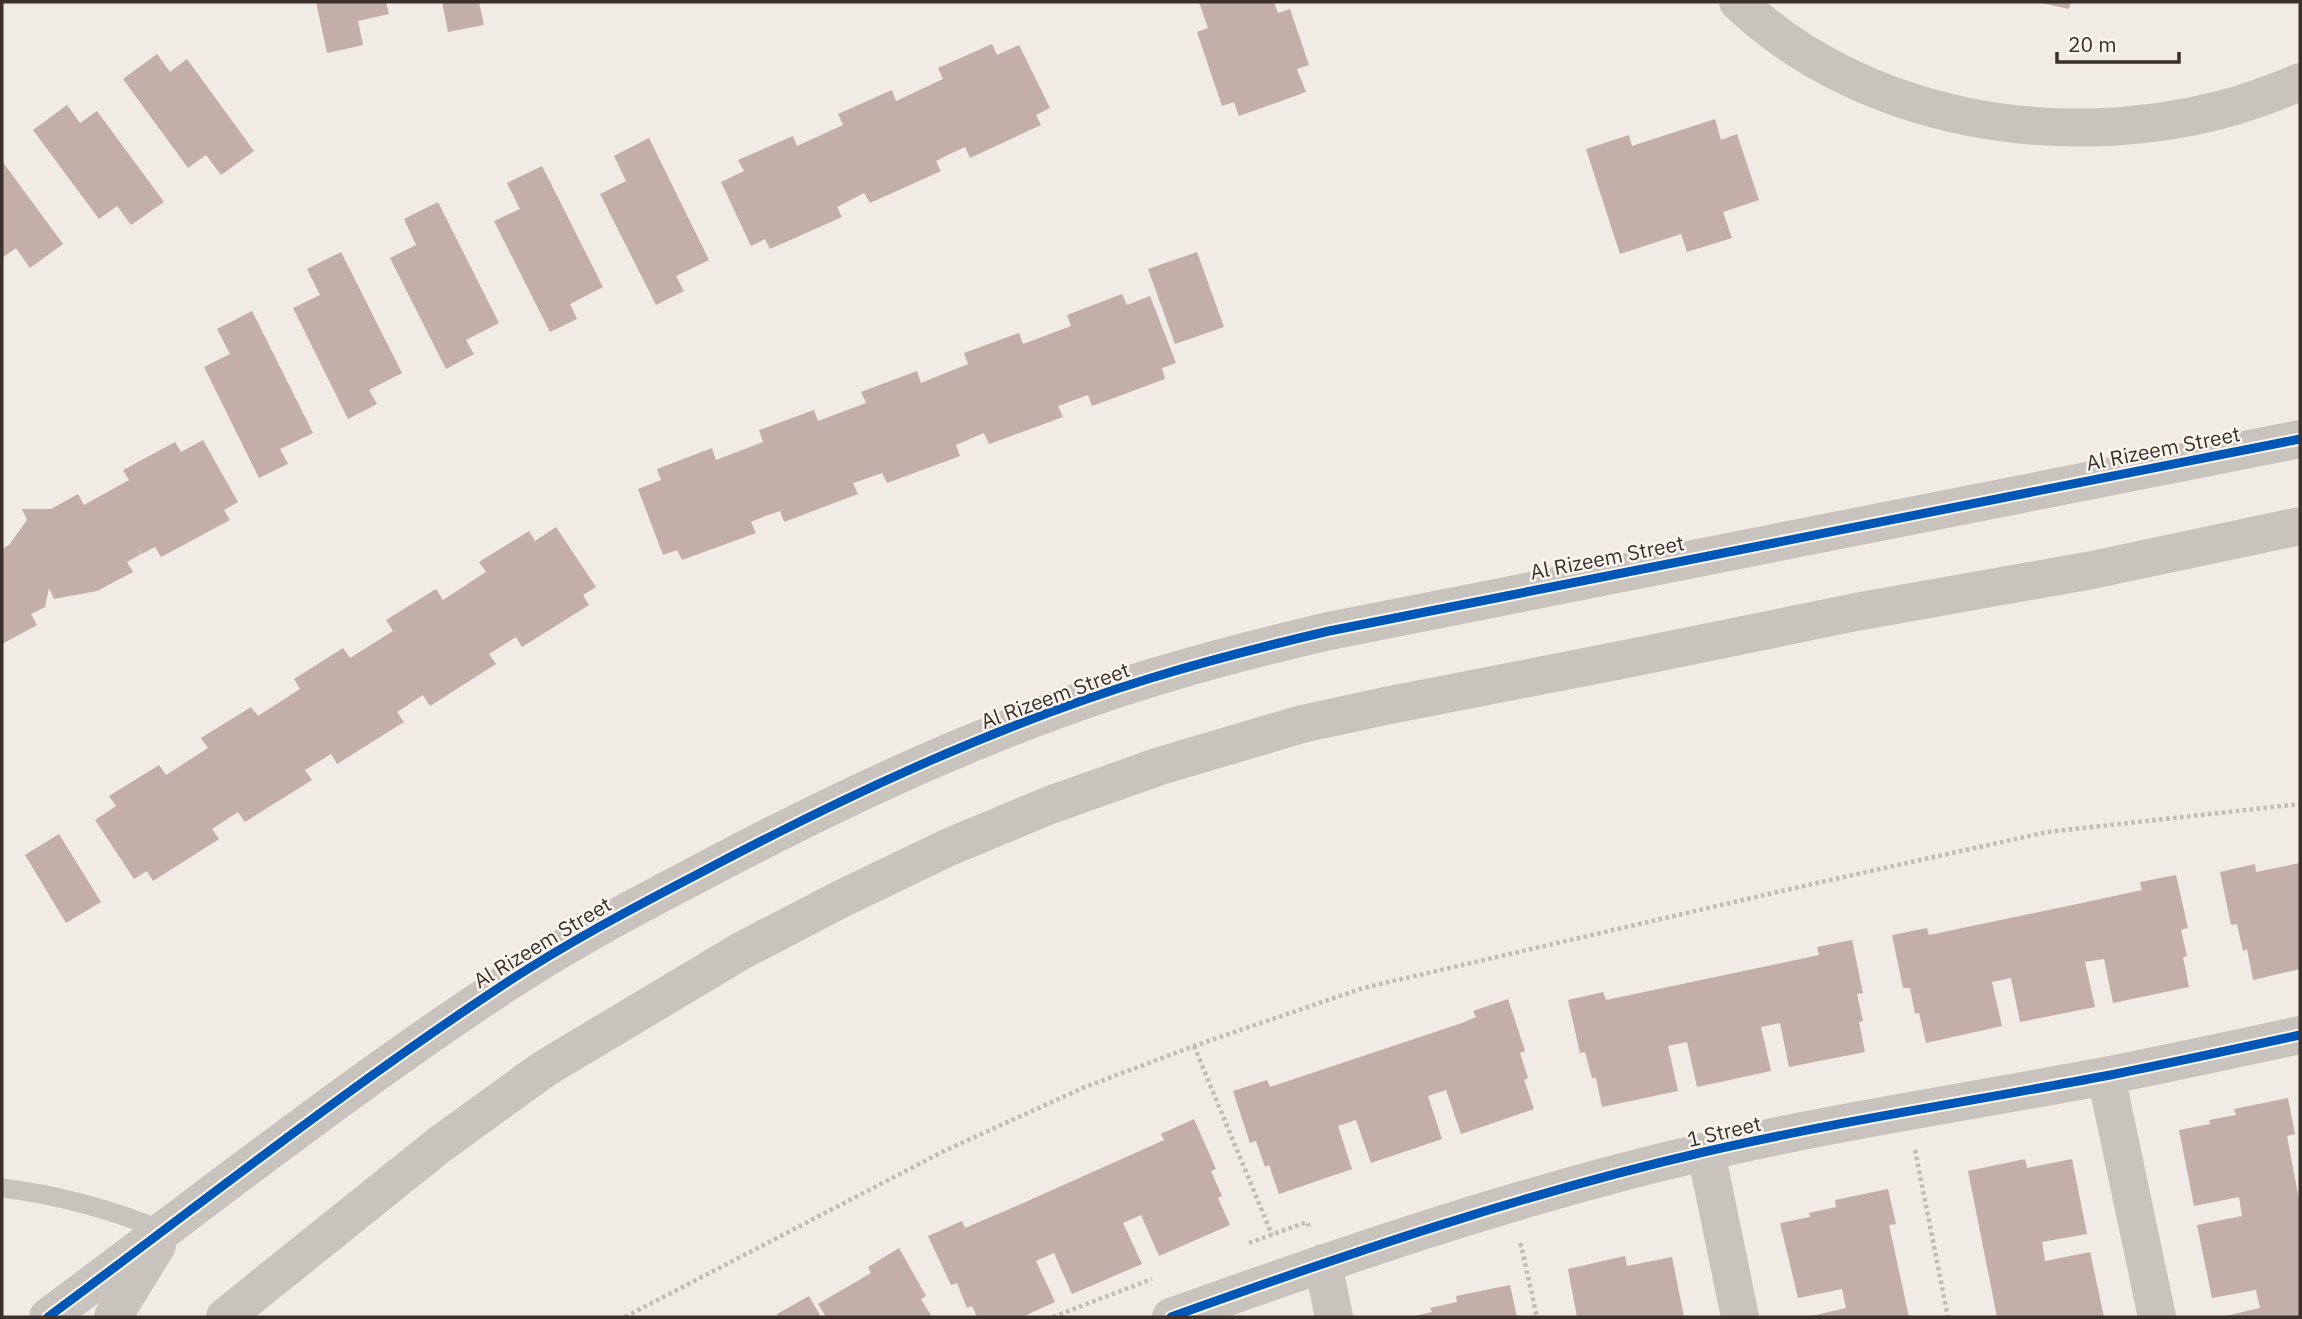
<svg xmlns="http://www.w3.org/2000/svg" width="2302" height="1319" font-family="'IBM Plex Sans',sans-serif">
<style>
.building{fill:#c3afa7}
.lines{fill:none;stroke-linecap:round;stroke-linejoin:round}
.path{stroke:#c2bbb6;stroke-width:4.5;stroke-dasharray:3.5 3.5;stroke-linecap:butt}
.service{stroke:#c9c3be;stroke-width:19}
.minor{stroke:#c9c3be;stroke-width:38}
.tertiary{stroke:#c9c3be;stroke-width:38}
.cycleway-casing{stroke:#fbf5ee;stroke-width:13}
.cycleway{stroke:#0057b8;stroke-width:9}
.labels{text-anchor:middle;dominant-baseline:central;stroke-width:5;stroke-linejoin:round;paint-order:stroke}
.street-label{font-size:21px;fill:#3b302b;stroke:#fbf5ee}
</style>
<rect width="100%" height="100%" fill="#f0ebe5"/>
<path class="building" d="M316,2h70l3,12 -31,7 5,24 -36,8z
M442,2h37l5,23 -36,7z
M1199,2h75l4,11 12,-4 19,56 -12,4 9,23 -67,24 -5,-14 -12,4 -25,-74 11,-4z
M2037,2h34l-2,7z
M992,44l5,11 22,-10 31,63 -14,7 5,10 -71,33 -5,-11 -15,7 -14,7 5,10 -71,32 -6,-10 -27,14 5,10 -72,32 -5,-10 -14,7 -30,-64 23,-11 -6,-11 55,-24 4,10 46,-21 -5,-11 54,-24 4,11 47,-22 -5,-11z
M157,54l13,18 17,-13 67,92 -33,24 -15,-20 -18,13 -65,-89z
M67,105l13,18 17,-12 67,91 -33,23 -14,-19 -18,13 -66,-89z
M1715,119l6,21 16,-6 22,66 -36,12 9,26 -45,14 -6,-18 -61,20 -34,-105 43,-14 3,11z
M649,138l60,122 -33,16 8,15 -28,14 -56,-111 26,-13 -12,-25z
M2,161l61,83 -33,24 -14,-20 -14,10z
M542,166l61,121 -33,17 7,15 -27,13 -56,-111 26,-12 -13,-26z
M438,202l61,121 -33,17 8,14 -28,15 -56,-111 26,-13 -12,-26z
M341,252l61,121 -33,17 8,14 -29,15 -55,-111 27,-13 -13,-26z
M1197,252l27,75 -49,17 -27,-75z
M1122,294l5,11 23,-9 26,67 -14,5 3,11 -73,27 -4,-11 -30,11 5,11 -74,27 -5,-11 -28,12 4,11 -73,27 -5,-10 -14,5 -15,5 5,11 -74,28 -4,-11 -15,5 -14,6 5,11 -74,27 -5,-10 -14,5 -25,-66 23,-9 -4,-11 55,-21 4,12 47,-18 -4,-12 55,-20 4,11 48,-18 -5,-11 56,-21 4,12 47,-19 -4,-11 55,-20 4,11 48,-18 -4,-11z
M252,311l61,122 -33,16 8,15 -29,14 -55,-111 26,-13 -13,-25z
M203,440l35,62 -14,8 6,10 -69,37 -6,-10 -13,7 -5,-7 4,7 -14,8 6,10 -36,19 -43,8 -5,-11 -4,19 -14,7 6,11 -35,19v-95l7,-4 18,-25 -5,-11h29l27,-15 6,11 45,-25 -6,-10 52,-28 6,10z
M556,527l40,60 -13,8 6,10 -67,42 -6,-10 -27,17 7,10 -66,42 -7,-11 -26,17 7,10 -67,42 -6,-10 -26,16 7,10 -67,42 -7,-10 -26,17 7,10 -66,42 -6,-10 -13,8 -39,-59 21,-14 -7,-10 50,-31 7,10 42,-27 -7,-10 50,-31 7,9 42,-27 -6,-10 49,-31 7,10 43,-27 -7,-11 50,-31 7,11 43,-28 -7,-10 50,-31 6,10z
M59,834l42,68 -35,21 -41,-68z
M2300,863v106l-47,11 -6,-31 -4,2 -6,-27 -6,1 -11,-53 35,-8 1,8z
M2176,875l12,53 -7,2 6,26 -4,1 6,30 -76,16 -9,-44 -19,3 10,45 -75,15 -9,-44 -19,4 10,44 -76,17 -7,-30 -4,1 -5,-26h-7l-11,-53 35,-7 2,7 153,-32 60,-13 -2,-8z
M1852,940l11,53 -6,1 6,27 -4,1 6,30 -76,15 -9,-44 -19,4 10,44 -74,16 -10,-45 -19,4 10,45 -76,16 -6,-29h-4l-7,-26 -5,1 -12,-53 35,-8 3,8 152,-32 61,-13 -2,-8z
M1508,999l17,52 -5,2 8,25 -4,2 10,29 -73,25 -15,-44 -18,6 14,43 -71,24 -15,-43 -18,6 14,43 -73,25 -10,-29 -4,2 -9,-26 -6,2 -17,-52 34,-11 3,7 192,-64 14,-6 -3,-6z
M2288,1098l7,36 -8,2 13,69v112h-79l39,-9 -4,-18 -44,8 -15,-73 45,-9 -3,-19 -45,9 -15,-76 31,-6 -1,-4 27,-5 -2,-6z
M1194,1119l22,50 -5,2 11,25 -4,2 12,27 -71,31 -18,-41 -18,8 19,41 -70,30 -18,-41 -18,8 19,41 -33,15h-45l-5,-11 -5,2 -10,-25 -6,2 -23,-49 34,-15 3,7 56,-24 143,-64 -3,-6z
M2025,1159l2,9 45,-9 15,75 -45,8 3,19 45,-9 14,65h-107l-29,-146z
M1888,1189l8,35 -7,1 20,92h-102l39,-9 -4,-19 -44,9 -18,-75 30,-6 -1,-4 27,-6 -1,-7z
M899,1248l27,48 -5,3 11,18h-106l-8,-13 53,-31 -3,-6z
M1625,1256l2,10 45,-9 12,60h-107l-9,-48z
M1510,1285l7,32h-106l21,-5 -2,-4 27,-6 -1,-6z
M809,1296l12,21h-42l-2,-3z"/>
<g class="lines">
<path class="path" d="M1194,1046l78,189
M1915,1150l33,167
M1249,1243l58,-21 3,6
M1519,1246l2,-1 16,72
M625,1317l321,-167 139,-63 109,-41 169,-58 449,-104 235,-52 253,-28
M1053,1317l99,-38"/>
<path class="service" d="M2,1188c58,7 108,21 162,43"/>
<path class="minor" d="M1738,2c125,118 318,150 482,108 27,-7 54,-17 80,-28
M2106,1076l51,241
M1706,1152l34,165
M1323,1263l11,54
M1171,1317c176,-63 354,-124 537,-166 132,-30 265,-50 397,-75 65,-13 130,-27 195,-41"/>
<path class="tertiary" d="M48,1317c150,-111 296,-227 452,-330 63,-42 131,-78 198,-113 145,-77 296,-148 453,-196 59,-18 118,-33 178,-47l971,-192
M113,1317l44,-72
M225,1317l214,-172 105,-76 197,-118 100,-52 108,-52 101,-42 110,-39 142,-42 83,-18 236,-46 235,-48 236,-42 208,-44"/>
<defs>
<path id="cycleway" d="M48,1317c150,-111 296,-227 452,-330 63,-42 131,-78 198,-113 145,-77 296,-148 453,-196 59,-18 118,-33 178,-47l971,-192
M1171,1317c176,-63 354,-124 537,-166 132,-30 265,-50 397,-75 65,-13 130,-27 195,-41"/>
</defs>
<use href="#cycleway" class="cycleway-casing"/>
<use href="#cycleway" class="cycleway"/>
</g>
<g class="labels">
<g class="street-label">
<text transform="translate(2163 448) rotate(-11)">Al Rizeem Street</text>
<text transform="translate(1607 557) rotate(-11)">Al Rizeem Street</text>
<text transform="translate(1055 695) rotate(-20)">Al Rizeem Street</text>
<text transform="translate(542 942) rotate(-31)">Al Rizeem Street</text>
<text transform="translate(1724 1131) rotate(-13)">1 Street</text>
</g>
</g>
<rect width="2302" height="1319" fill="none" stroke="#3b302b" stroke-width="7"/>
<path d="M2057 52v10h122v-10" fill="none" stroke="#3b302b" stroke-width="3.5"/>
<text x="2068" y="52" font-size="21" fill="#3b302b" stroke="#fbf5ee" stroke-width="5" paint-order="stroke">20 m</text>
</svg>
